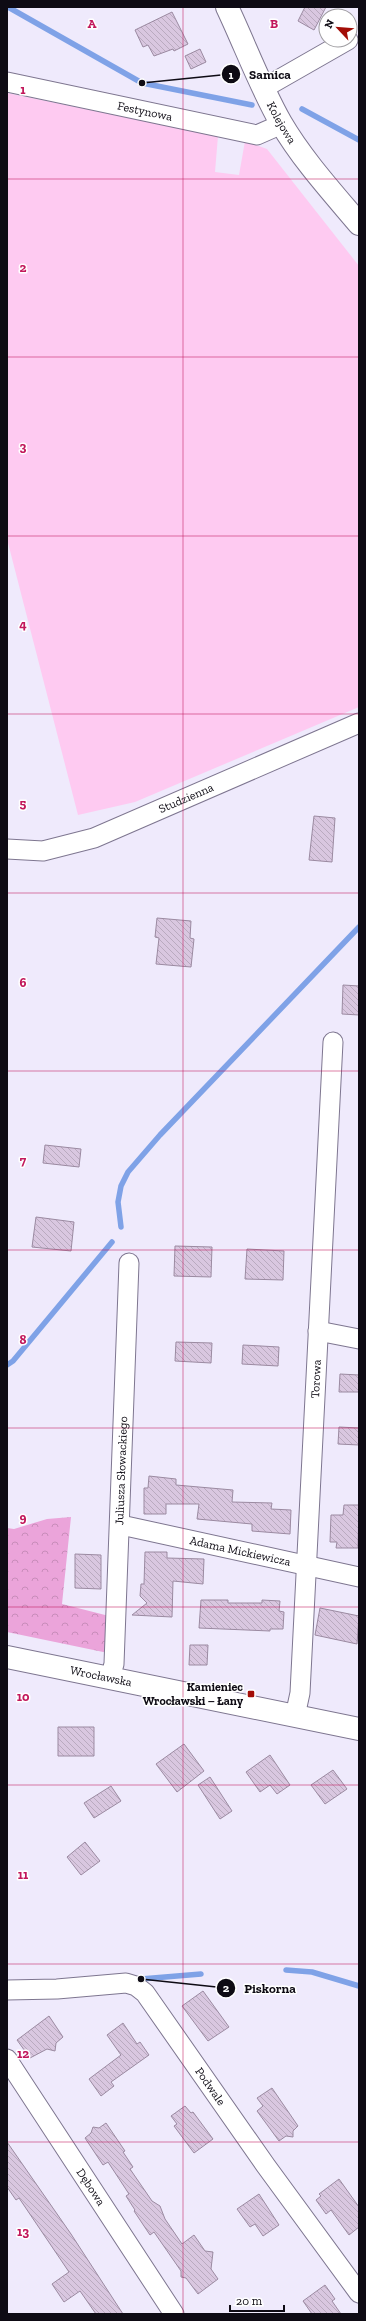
<svg xmlns="http://www.w3.org/2000/svg" width="366" height="2321" font-family="'Zilla Slab',serif">
<style>
.grass{fill:#fecaf1}
.forest{fill:url(#forest-crowns)}
.lines{fill:none;stroke-linecap:round;stroke-linejoin:round}
.stream{stroke:#7fa2e7;stroke-width:5.5}
.building{fill:url(#building-back-hatch);stroke:#9b8aa1}
.street-casing{stroke:#7e7690;stroke-width:21}
.secondary-casing{stroke:#7e7690;stroke-width:24}
.street{stroke:#fff;stroke-width:19}
.secondary{stroke:#fff;stroke-width:22}
.grid{fill:none;stroke:#c2185b;stroke-width:1;stroke-opacity:0.55}
.poi-dot{fill:#a30d07;stroke:#fff;stroke-width:1.5}
.labels{text-anchor:middle;dominant-baseline:central;stroke-width:3;stroke-linejoin:round;paint-order:stroke}
.street-label{font-size:12px;fill:#0e0b14;stroke:#fff}
.poi-label{font-size:12px;font-weight:bold;fill:#0e0b14;stroke:#fff;text-anchor:end}
.grid-label{font-size:13px;text-anchor:middle;font-weight:bold;fill:#c2185b;stroke:#fff;stroke-width:3;stroke-linejoin:round;paint-order:stroke}
.leader{fill:none;stroke:#0e0b14;stroke-width:1.5}
.callout-dot{fill:#0e0b14;stroke:#fff;stroke-width:1.5}
.mark-label{font-size:12px;text-anchor:middle;font-weight:bold;fill:#fff}
.callout-label{font-size:13px;text-anchor:middle;font-weight:bold;fill:#0e0b14;stroke:#fff;stroke-width:3;stroke-linejoin:round;paint-order:stroke}
</style>
<defs>
<pattern id="forest-crowns" width="20" height="18" patternUnits="userSpaceOnUse"><rect width="20" height="18" fill="#eba4da"/><path d="M2 6a3 3 0 1 1 6 0M12 15a3 3 0 1 1 6 0" fill="none" stroke="#c88cba"/></pattern>
<pattern id="building-back-hatch" width="6" height="6" patternUnits="userSpaceOnUse"><rect width="6" height="6" fill="#d9c7e0"/><path d="M-1 5l2 2M0 0l6 6M5-1l2 2" fill="none" stroke="#b9aabf"/></pattern>
</defs>
<rect width="100%" height="100%" fill="#efeafc"/>
<path class="grass" d="M7,93l211,43 -3,36 24,3 6,-34 22,8 92,117v441l-224,95 -57,13 -71,-276z"/>
<path class="forest" d="M71,1517l-9,87 47,12 -1,37 -101,-21v-104l7,1 33,-10z"/>
<g class="lines">
<path class="stream" d="M8,7l134,76 110,22
M302,109l57,31
M121,1227l-3,-25 3,-16 7,-14 32,-37 199,-208
M7,1365l6,-4 99,-119
M286,1970l26,2 47,14
M141,1979l60,-5"/>
</g>
<path class="building" d="M305,7h21l-12,23 -16,-9z
M172,12l16,32 -14,7 -1,-2 -19,7 -6,-11 -5,2 -8,-17z
M200,49l6,13 -15,7 -6,-13z
M314,816l21,2 -3,44 -23,-2z
M157,918l34,3 -1,17 4,1 -3,28 -35,-3 3,-26 -4,-1z
M343,985l16,1v29l-17,-1z
M45,1145l36,4 -2,18 -36,-4z
M36,1217l38,5 -3,29 -39,-4z
M175,1246l37,1 -1,30 -37,-1z
M247,1249l37,2 -1,29 -38,-1z
M176,1342l36,1 -1,20 -36,-2z
M243,1345l36,2 -1,19 -36,-2z
M340,1374l19,1v17h-20z
M339,1427l20,1v17l-21,-1z
M149,1476l27,3v6l57,5 -1,12 40,1 -1,6 20,1 -1,24 -38,-3v-7l-55,-5 2,-15h-33v10h-22v-26h4z
M344,1505h15l-1,43h-22l1,-6h-7l1,-27h12z
M145,1552h22v6l37,1 -1,25 -30,-3 -1,36 -40,-2 15,-12 -7,-7 1,-12h3z
M75,1554l26,1v34l-26,-1z
M201,1600h27v3h34v-3l18,1 -1,10 5,1 -1,17h-13v2l-71,-3z
M320,1608l39,8 -2,28 -42,-9z
M190,1645h18l-1,20h-18z
M58,1727h36v29h-36z
M184,1744l20,27 -27,21 -21,-28z
M270,1755l20,30 -13,9 -7,-9 -10,7 -14,-20z
M333,1770l14,19 -22,15 -14,-19z
M210,1777l22,34 -12,8 -22,-34z
M111,1786l10,15 -27,17 -10,-15z
M85,1842l15,19 -19,14 -14,-18z
M203,1991l26,36 -21,14 -26,-35z
M49,2016l14,21 -7,6 -1,8 -8,-2 -17,9 -13,-18z
M123,2023l14,21 3,-2 9,13 -38,27 3,4 -13,10 -12,-17 32,-24 -14,-20z
M272,2088l26,38 -5,5v6l-7,-1 -7,5 -22,-30 6,-5 -6,-8z
M185,2106l6,7 2,-1 20,27 -19,14 -20,-27 3,-2 -6,-8z
M106,2123l19,28 -2,1 10,15 -3,2 22,32 8,5 5,13 17,25 12,-9 11,16 8,1 -2,17 7,10 -20,15 -12,-16 -5,-1v-6l-27,-39 -4,3 -16,-24 1,-1 -9,-14 3,-2 -21,-32 -5,3 -18,-27 6,-5 2,-6 6,1z
M7,2142l64,92 52,80h-27l-16,-23 -16,11 -12,-18 17,-12 -50,-74 -3,2 -9,-13z
M339,2179l20,28v20l-10,8 -18,-25 -5,4 -10,-14 5,-4 -2,-2z
M259,2194l20,31 -16,11 -8,-12 -5,3 -13,-18z
M325,2285l10,14 -3,2 9,13h-29l-9,-13z"/>
<g class="lines">
<defs>
<g id="street">
<path id="s1" d="M7,82l250,53 25,-11"/>
<path d="M264,88l84,-48"/>
<path id="s2" d="M7,849l36,2 51,-13 265,-115"/>
<path d="M318,1331l41,8"/>
<path id="s3" d="M121,1525l238,52"/>
<path id="s4" d="M110,1678l4,-14 15,-401"/>
<path id="s5" d="M295,1716l5,-23 33,-651"/>
<path id="s6" d="M7,1990l50,-1 69,-6 10,3 9,7 121,173 93,127"/>
<path id="s7" d="M7,2059l167,255"/>
</g>
<g id="secondary">
<path id="s8" d="M227,7c18,38 33,79 54,116 21,36 51,69 78,101"/>
<path id="s9" d="M7,1657l352,72"/>
</g>
</defs>
<use href="#street" class="street-casing"/>
<use href="#secondary" class="secondary-casing"/>
<use href="#street" class="street"/>
<use href="#secondary" class="secondary"/>
</g>
<path class="grid" d="M183,7v2307M7,179h352M7,357h352M7,536h352M7,714h352M7,893h352M7,1071h352M7,1250h352M7,1428h352M7,1607h352M7,1785h352M7,1964h352M7,2142h352"/>
<rect class="poi-dot" x="247" y="1690" width="8" height="8" rx="2"/>
<g class="labels">
<g class="street-label">
<text stroke="none"><textPath href="#s1" startOffset="141">Festynowa</textPath></text>
<text stroke="none"><textPath href="#s8" startOffset="128">Kolejowa</textPath></text>
<text stroke="none"><textPath href="#s2" startOffset="189">Studzienna</textPath></text>
<text stroke="none"><textPath href="#s5" startOffset="338">Torowa</textPath></text>
<text stroke="none"><textPath href="#s4" startOffset="208">Juliusza Słowackiego</textPath></text>
<text stroke="none"><textPath href="#s3" startOffset="122">Adama Mickiewicza</textPath></text>
<text stroke="none"><textPath href="#s9" startOffset="96">Wrocławska</textPath></text>
<text stroke="none"><textPath href="#s6" startOffset="255">Podwale</textPath></text>
<text stroke="none"><textPath href="#s7" startOffset="153">Dębowa</textPath></text>
</g>
<g class="poi-label">
<text x="243" y="1687">Kamieniec<tspan x="243" dy="14">Wrocławski – Łany</tspan></text>
</g>
</g>
<g class="grid-label">
<text x="92" y="28">A</text>
<text x="274" y="28">B</text>
<text x="23" y="94">1</text>
<text x="23" y="272">2</text>
<text x="23" y="451">3</text>
<text x="23" y="629">4</text>
<text x="23" y="808">5</text>
<text x="23" y="987">6</text>
<text x="23" y="1165">7</text>
<text x="23" y="1344">8</text>
<text x="23" y="1522">9</text>
<text x="23" y="1701">10</text>
<text x="23" y="1879">11</text>
<text x="23" y="2058">12</text>
<text x="23" y="2236">13</text>
</g>
<path class="leader" d="M142 83L231 74M141 1979L226 1988"/>
<g class="callout-dot">
<circle cx="142" cy="83" r="4"/>
<circle cx="141" cy="1979" r="4"/>
<circle cx="231" cy="74" r="10"/>
<circle cx="226" cy="1988" r="10"/>
</g>
<g class="mark-label">
<text x="231" y="79">1</text>
<text x="226" y="1992">2</text>
</g>
<g class="callout-label">
<text x="270" y="79">Samica</text>
<text x="270" y="1993">Piskorna</text>
</g>
<rect width="366" height="2321" fill="none" stroke="#0e0b14" stroke-width="16"/>
<g transform="translate(338 28) rotate(296)"><circle r="19" fill="#ffffff" stroke="#9f9da1"/>
<path d="M0-3L7 15L0 10L-7 15Z" fill="#a30d07"/>
<text y="-6" font-size="11" font-weight="bold" text-anchor="middle" fill="#0e0b14">N</text>
</g>
<path d="M230 2305v6h54v-6" fill="none" stroke="#0e0b14" stroke-width="2"/>
<text x="236" y="2305" font-size="12" fill="#0e0b14" stroke="#ffffff" stroke-width="3" paint-order="stroke">20 m</text>
</svg>
